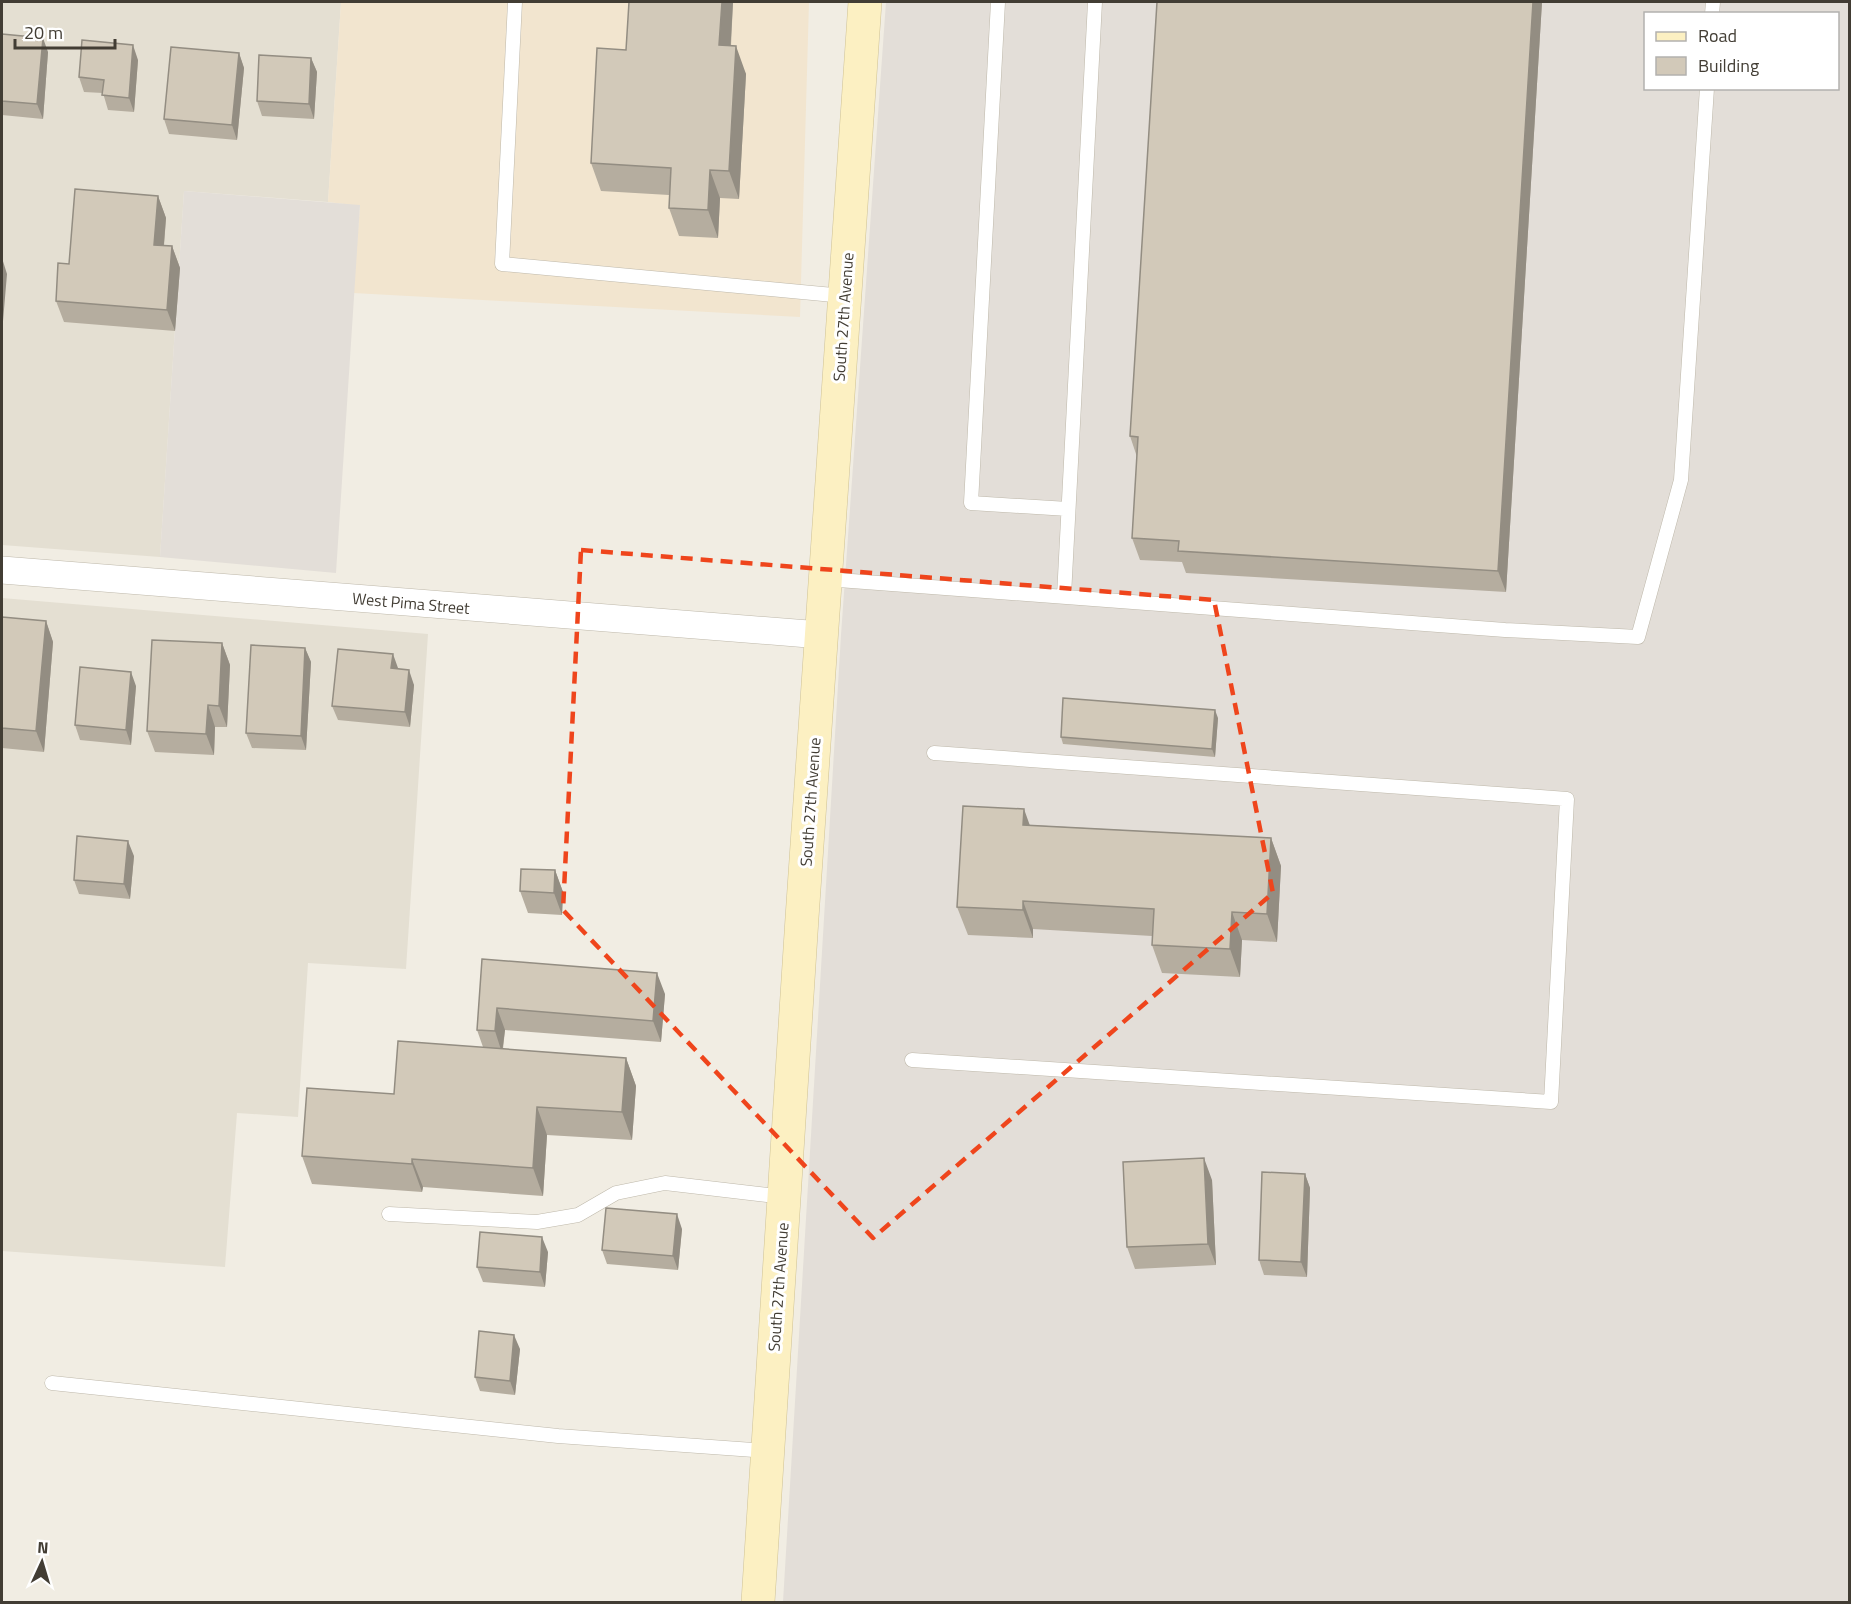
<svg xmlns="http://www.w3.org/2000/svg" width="1851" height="1604" font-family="'Titillium Web',sans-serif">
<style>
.residential{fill:#e4dfd2}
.commercial{fill:#f2e5cf}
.industrial{fill:#e3ded8;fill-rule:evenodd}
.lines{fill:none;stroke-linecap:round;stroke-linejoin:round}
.service-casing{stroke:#beb8aa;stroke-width:15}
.minor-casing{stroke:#beb8aa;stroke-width:28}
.secondary-casing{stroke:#cfc295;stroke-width:34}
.service{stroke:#fff;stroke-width:14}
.minor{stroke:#fff;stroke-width:27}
.secondary{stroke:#fcf0c2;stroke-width:33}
.wall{fill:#b5ad9f}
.shaded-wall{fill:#938d82}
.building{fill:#d2c9b9;stroke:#938d82;stroke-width:1.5}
.marked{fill:none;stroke:#ef451c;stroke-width:4.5;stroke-dasharray:12 8;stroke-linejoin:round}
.labels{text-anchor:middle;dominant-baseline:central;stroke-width:6;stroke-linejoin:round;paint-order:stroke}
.street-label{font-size:16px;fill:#423d34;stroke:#fff}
</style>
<rect width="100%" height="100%" fill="#f1ede3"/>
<path class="residential" d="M2,2h339l-13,200 -144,-11 -24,366 -158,-12z
M2,598l426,36 -22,335 -98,-6 -10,154 -61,-4 -12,154 -223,-16z"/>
<path class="commercial" d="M341,2h468l-9,315 -447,-24 7,-87 -32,-4z"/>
<path class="industrial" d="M886,2h963v1600h-1066l58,-967zM1646,14h192v74h-192z
M184,191l176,14 -24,368 -176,-16z"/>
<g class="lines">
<defs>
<path id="service" d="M515,2l-13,262 342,32
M998,2l-27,501 97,6
M1712,14l1,-12
M825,579l680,51 133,7 43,-157 26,-392
M1064,596l31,-594
M912,1060l639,42 16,-303 -633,-46
M389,1214l148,8 41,-7 38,-22 49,-10 119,14
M52,1383l506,53 210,15"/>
<path id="minor" d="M2,570l819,65"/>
<path id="secondary" d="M758,1602l44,-684 63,-916"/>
</defs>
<use href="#service" class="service-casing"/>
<use href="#minor" class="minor-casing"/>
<use href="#secondary" class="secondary-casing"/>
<use href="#service" class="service"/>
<use href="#minor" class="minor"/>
<use href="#secondary" class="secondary"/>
</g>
<path class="wall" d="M733,2l-2,44 15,28 -7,125 -19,-1 -2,40 -39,-2 -10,-28v-13l-68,-4 -10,-28 35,-113z
M1157,2h385l-36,590 -320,-19 -4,-11 -42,-2 -8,-22 5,-81 -7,-21z
M2,34l46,18 -5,67 -41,-4z
M239,53l5,15 -7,72 -68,-6 -5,-15z
M311,58l6,14 -3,47 -52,-3 -5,-15z
M138,60l-4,52 -26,-2 -5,-17 -19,-1 -5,-15z
M158,196l8,22 -2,28h8l8,22 -5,63 -111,-9 -8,-21 13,-37z
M2,617l44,4 7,21 -9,110 -42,-4z
M222,643l8,22 -3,62h-12l-1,28 -59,-3 -8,-21z
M305,648l6,14 -5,88 -54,-2 -6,-15z
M398,669l16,16 -4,42 -72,-7 -6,-14z
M136,686l-5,59 -51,-5 -5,-15z
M1218,718l-3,39 -152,-13 -2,-7z
M1030,825l241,13 10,28 -4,76 -35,-2 -2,37 -78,-4 -10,-28v-9l-119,-7v9l-65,-3 -11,-28z
M134,856l-4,43 -51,-5 -5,-14z
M555,870l8,22 -1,23 -34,-2 -8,-22z
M482,959l183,35 -4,48 -156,-12 -2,19 123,9 10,28 -4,54 -85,-5 -4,61 -120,-9 -1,5 -110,-8 -10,-28 92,-62 89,-47 -6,-17z
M1305,1174l5,14 -3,89 -43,-2 -5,-15z
M1212,1180l4,85 -81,4 -8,-22z
M682,1229l-4,41 -71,-6 -5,-14z
M548,1252l-3,35 -62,-5 -6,-15z
M520,1349l-5,46 -35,-4 -5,-14z"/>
<path class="shaded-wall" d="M722,2h11l-4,71 -10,-28z
M1533,2h9l-36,590 -8,-21z
M43,38l5,14 -5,67 -6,-15z
M133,45l5,15 -4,52 -5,-14z
M736,46l10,28 -7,125 -10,-28z
M239,53l5,15 -7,72 -5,-15z
M311,58l6,14 -3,47 -5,-15z
M710,170l10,28 -2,40 -10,-28z
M158,196l8,22 -4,49 -8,-22z
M172,246l8,22 -5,63 -8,-21z
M2,258l5,16 -5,59z
M46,621l7,21 -9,110 -8,-21z
M222,643l8,22 -3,62 -8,-21z
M305,648l6,14 -5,88 -5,-14z
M393,654l5,14 -1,15 -6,-15z
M409,670l5,15 -4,42 -5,-15z
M131,672l5,14 -5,59 -5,-15z
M208,705l7,22 -1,28 -8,-21z
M1215,710l3,8 -3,39 -3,-8z
M1024,809l10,28 -11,-12z
M1271,838l10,28 -4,76 -10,-28z
M128,841l6,15 -4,43 -6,-15z
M555,870l8,22 -1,23 -8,-22z
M1023,901l10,28v9l-10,-28z
M1232,912l10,28 -2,37 -10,-28z
M657,973l8,21 -4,48 -8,-21z
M497,1008l8,22 -3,23 -7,-22z
M626,1058l10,28 -4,54 -10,-28z
M537,1107l10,28 -4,61 -10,-28z
M1204,1158l8,22 4,85 -8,-21z
M412,1159l11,28 -1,5 -10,-28z
M1305,1174l5,14 -3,89 -6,-15z
M677,1214l5,15 -4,41 -5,-14z
M542,1237l6,15 -3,35 -5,-15z
M514,1335l6,14 -5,46 -5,-14z"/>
<path class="building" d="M629,2h93l-3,43 17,1 -7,125 -19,-1 -2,40 -39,-2 2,-40 -80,-5 6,-115 29,2z
M1157,2h376l-35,569 -320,-20 1,-10 -47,-3 6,-101 -8,-1z
M2,34l41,4 -6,66 -35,-3z
M82,40l51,5 -4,53 -27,-3 2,-15 -25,-3z
M171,47l68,6 -7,72 -68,-6z
M259,55l52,3 -2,46 -52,-3z
M75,189l83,7 -4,49 18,1 -5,64 -111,-9 2,-38 11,1z
M2,617l44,4 -10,110 -34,-3z
M152,640l70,3 -3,63 -11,-1 -2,29 -59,-3z
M251,645l54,3 -4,88 -55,-3z
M338,649l55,5 -2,14 18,2 -4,42 -73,-6z
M80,667l51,5 -5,58 -51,-5z
M1063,698l152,12 -3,39 -151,-12z
M963,806l61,3 -1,16 248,13 -4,76 -35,-2 -2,37 -78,-4 2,-36 -131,-8v9l-66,-3z
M77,836l51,5 -4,43 -50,-4z
M521,869l34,1 -1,23 -34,-2z
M482,959l175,14 -4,48 -156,-13 -2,23 -18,-1z
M398,1041l228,17 -4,54 -85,-5 -4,61 -121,-9v5l-110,-8 5,-68 87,6z
M1204,1158l4,86 -81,3 -4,-85z
M1262,1172l43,2 -4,88 -42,-2z
M606,1208l71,6 -4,42 -71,-6z
M480,1232l62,5 -2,35 -63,-5z
M479,1331l35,4 -4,46 -35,-4z"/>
<path class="marked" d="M581,550l633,50 59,293 -400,345 -310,-328z"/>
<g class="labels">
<g class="street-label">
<text transform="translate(843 317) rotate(-86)">South 27th Avenue</text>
<text transform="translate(411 603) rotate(5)">West Pima Street</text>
<text transform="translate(810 802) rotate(-86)">South 27th Avenue</text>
<text transform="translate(778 1287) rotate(-86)">South 27th Avenue</text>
</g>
</g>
<rect width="1851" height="1604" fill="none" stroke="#423d34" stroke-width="6"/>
<rect x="1644" y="12" width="195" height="78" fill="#ffffff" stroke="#b3b1ae" stroke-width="1.5"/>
<rect x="1656" y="32" width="30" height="9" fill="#fcf0c2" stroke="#b3b1ae" stroke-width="1.5"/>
<text x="1698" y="42" font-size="18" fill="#423d34">Road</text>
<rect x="1656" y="57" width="30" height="18" fill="#d2c9b9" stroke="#b3b1ae" stroke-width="1.5"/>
<text x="1698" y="72" font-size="18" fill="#423d34">Building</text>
<g transform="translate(42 1562) rotate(4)" stroke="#ffffff" stroke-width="4.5" paint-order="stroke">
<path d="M0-4.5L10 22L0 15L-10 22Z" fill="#423d34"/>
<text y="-9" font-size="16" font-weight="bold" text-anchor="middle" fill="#423d34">N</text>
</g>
<path d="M15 39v9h100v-9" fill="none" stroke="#423d34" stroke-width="3"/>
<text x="24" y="39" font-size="18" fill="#423d34" stroke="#ffffff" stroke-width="4.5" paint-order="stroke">20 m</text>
</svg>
